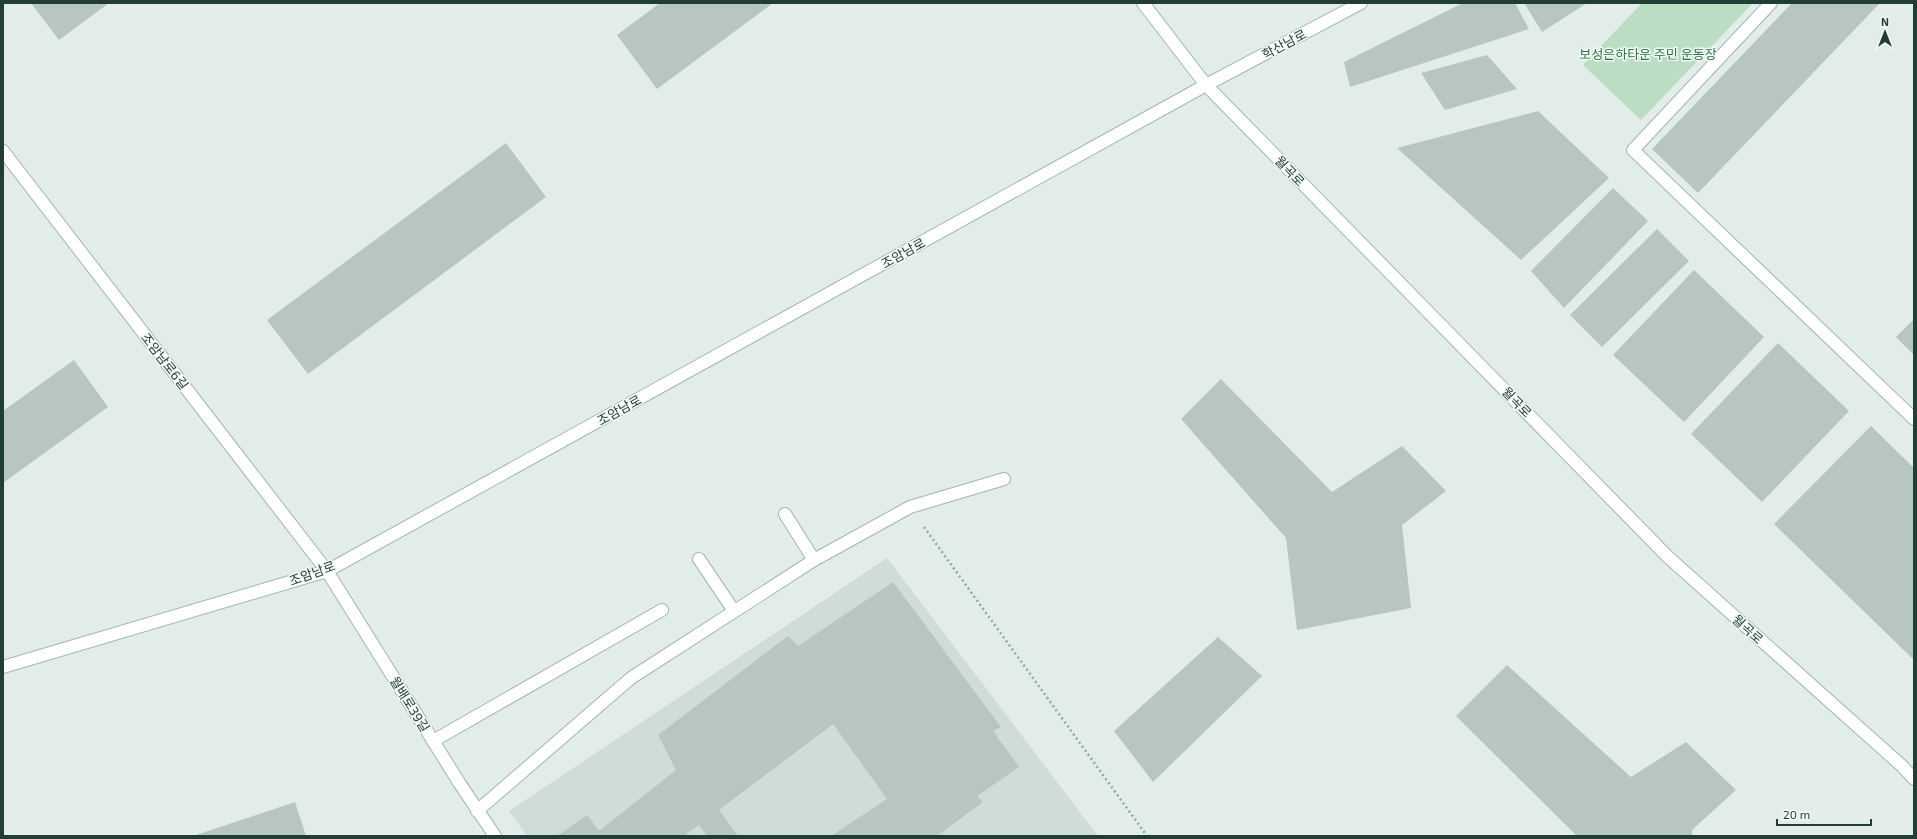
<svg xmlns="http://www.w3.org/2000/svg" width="1917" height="839" font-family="'Exo 2','Noto Sans KR',sans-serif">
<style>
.built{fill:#d0dcd6}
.green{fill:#bbddc3}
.building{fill:#b7c7c0}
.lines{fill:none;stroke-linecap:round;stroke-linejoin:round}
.pedestrian-casing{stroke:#a5b4af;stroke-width:14}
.minor-casing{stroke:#a5b4af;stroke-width:14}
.tertiary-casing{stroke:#a5b4af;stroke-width:14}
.secondary-casing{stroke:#a1b8af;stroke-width:14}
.path{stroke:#83b0a0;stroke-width:2.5;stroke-dasharray:2 3;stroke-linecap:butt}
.pedestrian{stroke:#fff;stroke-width:12}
.minor{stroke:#fff;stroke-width:12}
.tertiary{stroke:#fff;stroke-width:12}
.secondary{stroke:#fff;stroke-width:12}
.labels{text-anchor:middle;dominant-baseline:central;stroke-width:3;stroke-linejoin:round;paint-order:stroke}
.street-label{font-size:13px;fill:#223d35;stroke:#f3f9f6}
.park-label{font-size:13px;fill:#2c7446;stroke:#f3f9f6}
</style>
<rect width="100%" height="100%" fill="#e2ece8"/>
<path class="built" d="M887,558l211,278h-571l-18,-25z"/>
<path class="green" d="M1642,3h111l-112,117 -58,-55z"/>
<path class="building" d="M31,3h78l-50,37z
M660,3h113l-116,86 -40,-54z
M1463,3h52l14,26 -179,58 -6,-25z
M1524,3h63l-45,29z
M1792,3h88l-182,190 -46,-44z
M1487,55l30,34 -72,21 -24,-37z
M1538,111l71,67 -88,82 -124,-112z
M506,143l40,54 -238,177 -41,-54z
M1613,188l35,33 -84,87 -33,-37z
M1657,229l32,32 -87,86 -32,-32z
M1694,270l70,67 -80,85 -71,-67z
M1914,319v36l-18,-18z
M1778,343l71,68 -87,91 -71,-68z
M74,360l34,47 -105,76v-72z
M1221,379l111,113 70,-46 44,45 -44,34 9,83 -114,22 -11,-92 -105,-119z
M1871,426l43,42v192l-140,-136z
M893,582l108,145 -8,4 26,36 -42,29 6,6 -46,34h-106l56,-37 -54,-75 -114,86 19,26h-31l-8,-11 -15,11h-127l30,-21 12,16 77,-61 -18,-35 130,-99 10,10z
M1218,637l44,39 -109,106 -39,-51z
M1507,665l124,112 55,-35 50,48 -44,40v6h-116l-1,-2 -119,-118z
M295,802l11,34h-113z"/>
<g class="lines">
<defs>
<path id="pedestrian" d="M1771,3l-138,147 281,269"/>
<path id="minor" d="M3,151l324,420
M785,514l29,46
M699,559l35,52
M433,741l229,-131
M477,811l154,-133 183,-118 96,-53 94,-28"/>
<path id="tertiary" d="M327,571l133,213 35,52"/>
<path id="secondary" d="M1143,3l63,82 462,472 234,209 12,13
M3,667l324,-96 879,-486 155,-82"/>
</defs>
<use href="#pedestrian" class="pedestrian-casing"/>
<use href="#minor" class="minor-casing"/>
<use href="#tertiary" class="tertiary-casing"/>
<use href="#secondary" class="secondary-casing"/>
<path class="path" d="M924,527l223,309"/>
<use href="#pedestrian" class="pedestrian"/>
<use href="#minor" class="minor"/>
<use href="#tertiary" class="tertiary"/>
<use href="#secondary" class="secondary"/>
</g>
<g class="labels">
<g class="street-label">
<text transform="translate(1284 44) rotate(-28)">학산남로</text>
<text transform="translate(1290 171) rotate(46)">월곡로</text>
<text transform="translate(903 253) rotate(-29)">조암남로</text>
<text transform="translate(165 361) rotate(52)">조암남로6길</text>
<text transform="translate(1517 402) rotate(46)">월곡로</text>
<text transform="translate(619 410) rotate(-29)">조암남로</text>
<text transform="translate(312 573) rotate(-20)">조암남로</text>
<text transform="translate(1748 629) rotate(42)">월곡로</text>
<text transform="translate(410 704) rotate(58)">월배로39길</text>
</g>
<g class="park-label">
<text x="1648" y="54">보성은하타운 주민 운동장</text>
</g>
</g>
<rect width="1917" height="839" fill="none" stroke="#223d35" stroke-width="8"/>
<g transform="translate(1885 32)" stroke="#f3f9f6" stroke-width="3" paint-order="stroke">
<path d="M0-3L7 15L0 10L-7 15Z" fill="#223d35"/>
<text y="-6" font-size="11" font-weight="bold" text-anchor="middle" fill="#223d35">N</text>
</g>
<path d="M1777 819v6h94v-6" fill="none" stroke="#223d35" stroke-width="2"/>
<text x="1783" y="819" font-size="12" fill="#223d35" stroke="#f3f9f6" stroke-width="3" paint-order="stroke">20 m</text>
</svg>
